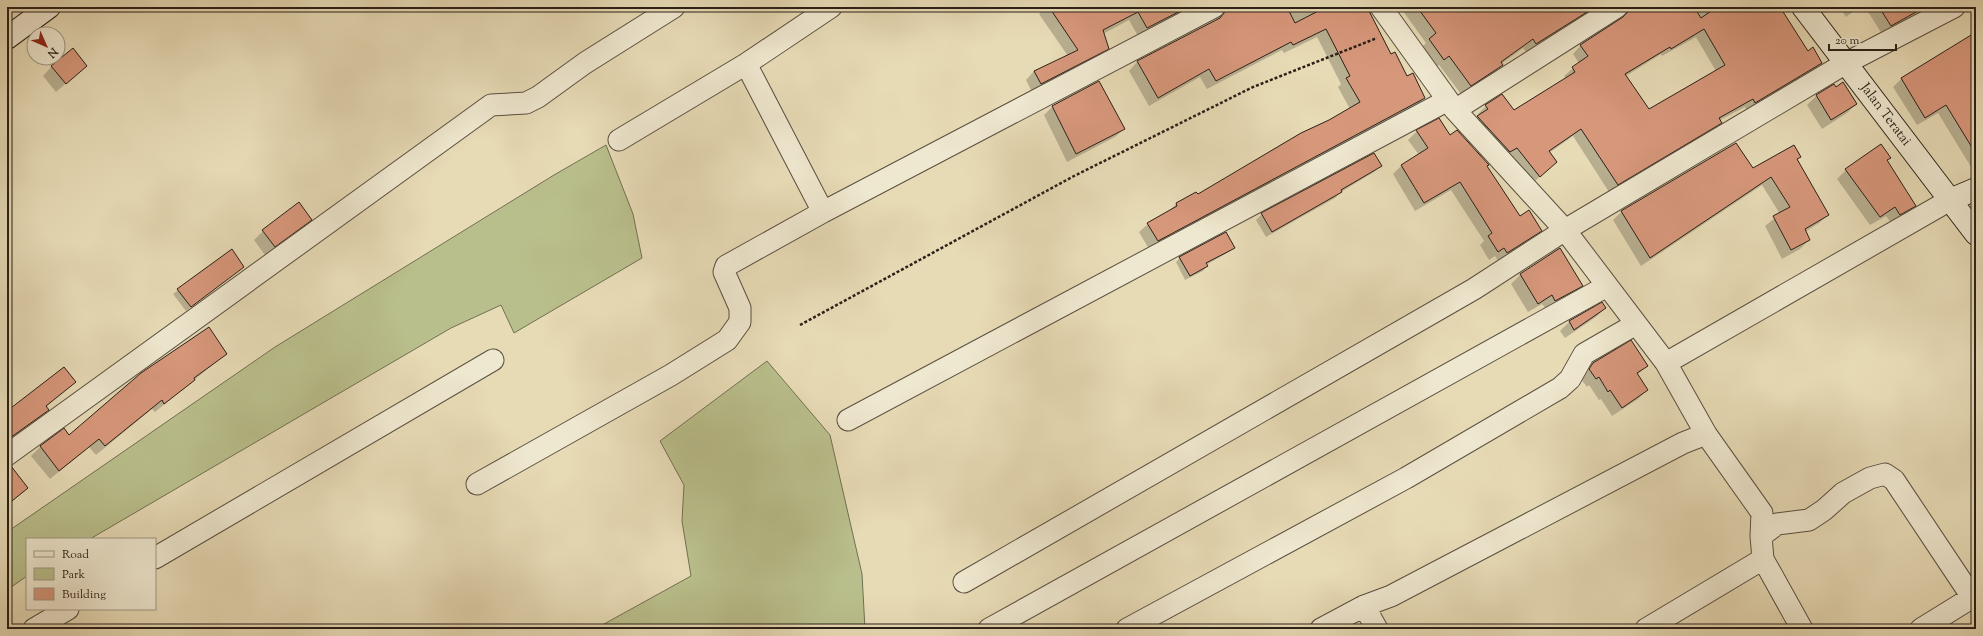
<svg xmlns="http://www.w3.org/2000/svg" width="1983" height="636" font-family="'Sorts Mill Goudy',serif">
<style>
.green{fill:#b9bf8c;stroke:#727052}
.shadow{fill:#0003;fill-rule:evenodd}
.building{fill:#d7977b;stroke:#2a2018;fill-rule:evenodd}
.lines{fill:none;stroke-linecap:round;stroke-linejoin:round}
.street-casing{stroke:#594f40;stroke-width:23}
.secondary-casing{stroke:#2a2018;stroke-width:24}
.path{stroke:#2a2018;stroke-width:2.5;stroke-dasharray:3 2;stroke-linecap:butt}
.street{stroke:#efe8d0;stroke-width:21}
.secondary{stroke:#efe8d0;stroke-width:22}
.labels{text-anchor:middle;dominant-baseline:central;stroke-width:3.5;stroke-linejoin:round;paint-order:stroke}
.street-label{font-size:14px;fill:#2a2018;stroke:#efe8d0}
</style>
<rect width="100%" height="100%" fill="#e7dbb6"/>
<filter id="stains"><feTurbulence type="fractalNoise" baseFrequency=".005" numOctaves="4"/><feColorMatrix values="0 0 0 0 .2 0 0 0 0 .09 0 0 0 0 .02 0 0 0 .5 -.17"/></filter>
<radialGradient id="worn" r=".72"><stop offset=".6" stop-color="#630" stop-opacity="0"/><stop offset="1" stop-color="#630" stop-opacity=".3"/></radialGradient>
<path class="green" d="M606,145l27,69 9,44 -128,75 -13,-28 -50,23 -361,211h-63v37l-20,14v-58l268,-185 279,-172z
M767,361l63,74 32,139 3,55h-270l96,-53 -9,-55 2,-36 -24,-44z"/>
<path class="shadow" d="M1046,7h149l-57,29 -9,-16 -26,14 5,14 -9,9 -67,35 -6,-12 8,-9 34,-15 -29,-42z
M1213,7h153l24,48 34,43 -8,9 -267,142 -10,-17 9,-8 19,-11 9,-9 21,-8 153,-87 -12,-22 3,-3 -24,-47 -33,16 -2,-3 -75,39 -7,-12 -51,29 -20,-35 8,-9 80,-42 -1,-9z
M1395,7h201l-69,46 -4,-5 -22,16 1,1 -10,9 -31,20 -22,-29 -5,3 -14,-19 6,-6 -26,-36 -3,3z
M1661,7h106l40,45 14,11 -8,8 -66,40 -2,-4 -25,13 1,2 -8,9 -104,61 -36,-56 -24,17 -2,17 -16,15 -61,-60 10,-9 -2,-2 8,-8 28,6 52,-33 -2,-3 15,-13 -6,-9 8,-9zM1696,37l20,34 -68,39 -22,-34 35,-22 1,2z
M1839,7h21l-14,10z
M1865,7h69l-8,4 -1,-2 -43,25z
M1976,38v126l-5,3 -33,-54 -21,12 -24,-38 9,-9z
M52,66h34l-30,26 -13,-16z
M1099,82l25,47 -9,8 -48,25 -23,-47 8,-8z
M1834,85l22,19 -9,9 -25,16 -15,-24 9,-9z
M1417,131l33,5 36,30 34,51 20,14 -8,8 -34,22 -3,-5 -6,4 -9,-15 4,-4 -33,-51 -36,21 -22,-37 9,-9 17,-10 -11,-15z
M1373,155l7,11 -6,6 -33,20 -6,6 -69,39 -10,-17 6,-6z
M1800,156l-3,4 31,55 -9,8 -14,9 4,8 -9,9 -18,10 -17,-33 15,-12 -18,-29 -121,81 -28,-46 9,-9z
M1890,158l-4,3 29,44 -9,10 -15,8 -5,-7 -16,9 -33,-46 9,-9z
M311,220l-9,9 -37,26 -11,-15 9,-9z
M1234,248l-5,4 -23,13 1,1 -4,5 -18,9 -9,-18 4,-4z
M1560,249l22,36 -9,9 -27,15 -4,-5 -14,8 -17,-28 9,-9z
M232,250l11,17 -57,44 -13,-17z
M1602,304l3,4 -9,9 -31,21 -5,-7 9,-9z
M226,354l-71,58 -3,-3 -56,46 -7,-8 -39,32 -19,-23 9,-9 24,-17 5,6z
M1593,364l54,2 -10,9 10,15 -9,9 -26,17 -11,-17 -2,1 -10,-15 -2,2 -6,-8z
M74,382l-28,25 2,3 -8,8 -33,23v-29z
M7,467l20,21 -20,18z"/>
<path class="building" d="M1049,7h139l-41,21 -9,-16 -35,18 6,19 -68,35 -7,-13 44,-21z
M1226,7h61l8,16 31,-16h41l24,47 4,-2 12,24 6,-3 12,25 -267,143 -11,-18 30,-17 -1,-3 20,-11 2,2 103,-61 28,-13 31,-18 -14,-24 4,-2 -24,-47 -33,16 -2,-3 -75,39 -7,-12 -51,29 -21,-37 83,-43 4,-5z
M1417,7h178l-59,37 -3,-5 -32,23 2,3 -32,21 -22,-30 -5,4 -15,-21 7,-6z
M1629,7h65l7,11 16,-11h63l28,44 5,-4 9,16 -67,40 -2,-4 -34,19 3,5 -104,62 -37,-56 -32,22 8,11 -17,15 -23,-29 -7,4 -33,-36 11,-7 -3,-4 17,-11 12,16 61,-38 -3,-5 16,-11 -8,-11 43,-28 4,-4zM1704,29l21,36 -76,44 -24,-35 45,-27 1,2z
M1879,7h46l-34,19z
M1976,32v122l-30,-49 -21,13 -24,-40z
M73,48l14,18 -21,18 -15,-18z
M1099,81l26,48 -49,25 -24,-48z
M1843,82l14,22 -26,16 -15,-25 18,-11 2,3z
M1439,118l11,17 7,-5 32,35 -2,1 33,50 9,-6 13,21 -35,22 -3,-5 -6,4 -10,-16 4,-3 -32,-51 -36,21 -23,-38 27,-17 -12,-18z
M1736,143l17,25 41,-23 7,12 -4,2 32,56 -24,14 5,11 -19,10 -18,-34 17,-9 -19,-30 -121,81 -29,-47z
M1881,144l10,14 -4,2 29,46 -16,9 -5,-8 -15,10 -35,-48z
M1374,153l8,13 -41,24 1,2 -70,40 -11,-19z
M299,202l13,18 -37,27 -13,-17z
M1226,232l9,16 -29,15 2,3 -18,10 -11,-19z
M1560,248l23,38 -28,15 -3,-6 -14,9 -18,-30z
M232,249l12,18 -53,40 -14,-18z
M1602,302l4,6 -32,22 -5,-9z
M209,327l18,27 -33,24 1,2 -31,24 -2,-4 -57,46 -6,-7 -40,32 -19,-25 24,-18 5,7 72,-62z
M1631,340l17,26 -11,7 11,17 -26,18 -12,-18 -2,2 -9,-15 -3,2 -7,-10 4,-6z
M64,367l12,15 -30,24 3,4 -42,30v-29z
M11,466l17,22 -21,17v-38z"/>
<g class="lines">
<defs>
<path id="street" d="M746,64l77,148
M1455,110l162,-103
M619,140l127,-76 85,-57
M1666,363l284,-163
M848,420l600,-320
M1706,434l56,79 -1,23 2,23 39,70
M7,455l484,-350 35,-2 12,-6 47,-34 89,-56
M477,484l194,-109 56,-35 13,-18v-14l-16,-36 2,-6 97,-54 391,-205
M1761,536l16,-12 32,-4 15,-10 19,-17 27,-15 15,-4 9,6 78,117
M155,558l338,-198
M964,582l510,-293 91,-59 281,-167 108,-56
M34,629l34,-20
M989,629l618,-343
M1127,629l279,-151 154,-90 10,-9 14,-25 52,-30
M1321,629l43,-23
M1377,629l-13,-23 27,-10 292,-153 23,-9 -40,-71 -101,-133 -110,-120 -74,-103
M1646,629l117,-70
M1921,629l55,-34"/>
<path id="secondary" d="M1803,7l147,193 26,-11
M7,38l42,-31
M1950,200l26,34"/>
</defs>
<use href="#street" class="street-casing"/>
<use href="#secondary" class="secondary-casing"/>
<path class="path" d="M800,325l274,-149 179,-89 124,-49"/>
<use href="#street" class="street"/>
<use href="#secondary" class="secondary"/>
</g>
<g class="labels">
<g class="street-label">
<text transform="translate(1885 115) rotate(53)">Jalan Teratai</text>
</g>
</g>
<rect width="1983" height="636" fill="none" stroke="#e7dbb6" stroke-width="24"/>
<rect x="8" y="8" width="1967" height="620" fill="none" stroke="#2a2018" stroke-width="2"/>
<rect x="12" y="12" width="1959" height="612" fill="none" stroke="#2a2018"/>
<rect x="26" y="538" width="130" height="72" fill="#efe8d0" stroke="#a09886"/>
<rect x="34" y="551" width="20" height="6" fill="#efe8d0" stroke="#a09886"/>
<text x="62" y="558" font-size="12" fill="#2a2018">Road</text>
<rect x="34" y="568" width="20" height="12" fill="#b9bf8c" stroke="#a09886"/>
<text x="62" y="578" font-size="12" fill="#2a2018">Park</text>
<rect x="34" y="588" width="20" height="12" fill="#d7977b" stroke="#a09886"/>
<text x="62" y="598" font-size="12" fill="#2a2018">Building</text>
<g transform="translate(46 46) rotate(135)"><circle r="19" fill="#efe8d0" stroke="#a09886"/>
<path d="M0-3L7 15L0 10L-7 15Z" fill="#8f2418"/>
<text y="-6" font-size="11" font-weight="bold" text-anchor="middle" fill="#2a2018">N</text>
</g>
<path d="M1829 44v6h67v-6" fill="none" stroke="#2a2018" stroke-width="2"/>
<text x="1835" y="44" font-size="12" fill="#2a2018" stroke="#efe8d0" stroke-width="3" paint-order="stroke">20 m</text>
<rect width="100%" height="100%" filter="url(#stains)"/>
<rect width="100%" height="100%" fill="url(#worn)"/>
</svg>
